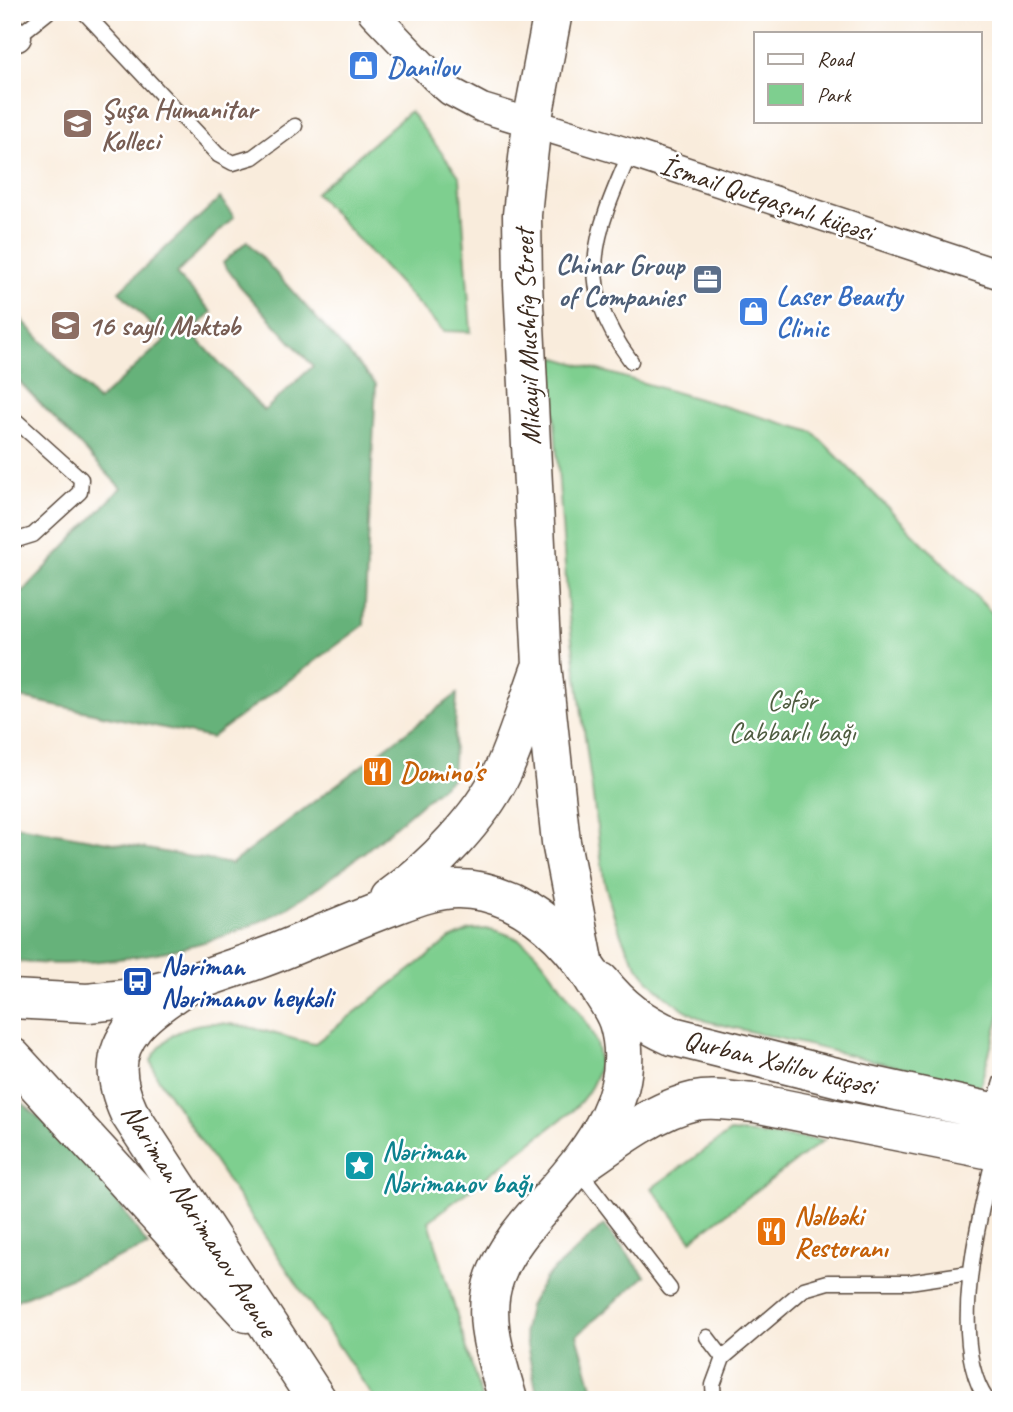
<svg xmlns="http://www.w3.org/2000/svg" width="1013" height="1412" font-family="Caveat,sans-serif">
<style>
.green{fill:#7ecf8f;stroke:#5c7c56;stroke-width:2}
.forest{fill:#66b27a;stroke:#506e4c;stroke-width:2}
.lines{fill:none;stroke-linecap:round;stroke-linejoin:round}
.lane-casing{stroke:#58473a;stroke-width:17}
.street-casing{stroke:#58473a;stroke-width:31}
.secondary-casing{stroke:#58473a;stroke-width:41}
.primary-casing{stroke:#58473a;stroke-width:41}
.lane{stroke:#fff;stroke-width:14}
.street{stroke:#fff;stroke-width:28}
.secondary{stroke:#fff;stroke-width:38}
.primary{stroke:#fff;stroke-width:38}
.labels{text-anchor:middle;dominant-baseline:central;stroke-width:5;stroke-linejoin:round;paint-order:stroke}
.shop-label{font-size:28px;font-weight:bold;fill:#366cbe;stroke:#fff;text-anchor:start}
.education-label{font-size:28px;font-weight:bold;fill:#785e54;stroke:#fff;text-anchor:start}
.street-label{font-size:28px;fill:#3b2a1e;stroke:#fff}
.service-label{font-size:28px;font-weight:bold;fill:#4e5e75;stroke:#fff;text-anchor:end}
.park-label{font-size:28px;fill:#4f5c40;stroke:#fff}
.food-label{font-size:28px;font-weight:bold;fill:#c56008;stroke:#fff;text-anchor:start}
.transit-label{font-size:28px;font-weight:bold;fill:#164399;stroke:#fff;text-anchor:start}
.culture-label{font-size:28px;font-weight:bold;fill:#0d838f;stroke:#fff;text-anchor:start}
</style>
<rect width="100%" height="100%" fill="#fff"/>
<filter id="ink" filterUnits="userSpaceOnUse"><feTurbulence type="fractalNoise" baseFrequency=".0143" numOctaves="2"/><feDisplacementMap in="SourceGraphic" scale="14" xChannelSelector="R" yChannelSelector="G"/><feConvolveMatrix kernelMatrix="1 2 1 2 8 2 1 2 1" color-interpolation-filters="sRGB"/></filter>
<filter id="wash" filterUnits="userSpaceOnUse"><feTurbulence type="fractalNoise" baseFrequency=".00686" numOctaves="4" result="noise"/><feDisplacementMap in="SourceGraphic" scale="28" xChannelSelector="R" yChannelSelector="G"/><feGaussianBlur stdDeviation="1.57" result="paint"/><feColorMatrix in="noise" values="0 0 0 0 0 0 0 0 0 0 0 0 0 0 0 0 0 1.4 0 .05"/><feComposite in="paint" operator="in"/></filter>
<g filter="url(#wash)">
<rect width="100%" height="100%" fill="#f9ecdc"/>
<path class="green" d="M410,111l50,66 11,155 -28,-1 -128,-138z
M550,356l263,76 188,190v389l-21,75 -274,-65c-67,-32 -85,-73 -102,-141l-36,-271z
M490,929c42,10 49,27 73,60 33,45 56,75 9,122l-143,110 53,179h-107l-219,-325 -5,-15c36,-64 107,-28 163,-16l136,-105 20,-9z
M730,1132l94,8 -133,100 -39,-52z"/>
<path class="forest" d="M220,198l14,19 -58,57 36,38 -21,20 73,79 49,-45 -73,-80 -17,-23 24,-22 129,143 -12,241 -153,113 -189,-40 -10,-11v-105l11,10 98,-104 -109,-114v-65l86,92 67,-61 -46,-49z
M457,694l-5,84c-53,44 -104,92 -163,128 -51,31 -112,46 -171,53 -36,4 -70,8 -106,1v-135l219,39z
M12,1094l80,71 56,81 -136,56z
M604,1225l41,51 -68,59 19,65h-47l-13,-11 -12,-58 5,-25 16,-28z"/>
</g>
<g filter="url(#ink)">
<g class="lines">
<defs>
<path id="lane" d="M84,12l134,143 15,8 20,-6 42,-31
M13,40l35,-28
M630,153c-35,81 -57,130 1,208
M12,417l69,62 -1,13 -47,43 -13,4 -8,-3
M992,1111l9,-29
M577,1168l93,121
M707,1337l16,21
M714,1400l-1,-15 10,-27 81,-69 24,-7h81l60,-9
M987,1400c-40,-57 -8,-183 8,-248"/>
<path id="street" d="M372,12l63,66 15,13 32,17 148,45 371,122
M12,32l5,5"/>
<path id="secondary" d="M601,982c20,25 41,41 71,54l184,46 145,32
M12,999l76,4 46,-5 53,-13
M12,1057l235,256
M577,1168c34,-24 77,-58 118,-67 19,-4 41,1 60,2l246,49"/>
<path id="primary" d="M553,12l-21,111 -7,62 -3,30 1,70 19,380 19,177 23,119
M390,898c41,-29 92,-81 113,-127 15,-33 25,-68 37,-101
M317,1400l-188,-287c-14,-31 -18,-58 5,-86 13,-16 34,-30 51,-41 8,-4 17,-7 26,-10 22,-8 45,-15 67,-24 37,-15 74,-31 111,-45 22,-8 46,-18 69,-18 18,0 37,5 53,12 39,19 67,51 88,87 7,11 15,22 19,34 21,69 -24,126 -67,175 -21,24 -44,48 -56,80 -15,40 2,83 13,123"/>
</defs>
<use href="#lane" class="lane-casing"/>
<use href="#street" class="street-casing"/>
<use href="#secondary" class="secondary-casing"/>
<use href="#primary" class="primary-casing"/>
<use href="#lane" class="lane"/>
<use href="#street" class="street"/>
<use href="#secondary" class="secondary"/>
<use href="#primary" class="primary"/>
</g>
</g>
<defs>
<symbol id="shop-square" viewBox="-11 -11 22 22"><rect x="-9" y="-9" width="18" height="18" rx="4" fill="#3f7fe0" stroke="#fff"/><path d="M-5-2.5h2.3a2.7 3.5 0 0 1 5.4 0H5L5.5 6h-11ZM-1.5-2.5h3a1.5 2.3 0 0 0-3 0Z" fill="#fff"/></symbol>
<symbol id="school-square" viewBox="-11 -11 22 22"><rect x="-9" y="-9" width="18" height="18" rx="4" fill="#8d6e63" stroke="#fff"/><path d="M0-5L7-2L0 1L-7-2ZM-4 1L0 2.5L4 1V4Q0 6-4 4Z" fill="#fff"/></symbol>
<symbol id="office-square" viewBox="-11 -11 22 22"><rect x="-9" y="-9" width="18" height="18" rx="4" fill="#5c6f8a" stroke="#fff"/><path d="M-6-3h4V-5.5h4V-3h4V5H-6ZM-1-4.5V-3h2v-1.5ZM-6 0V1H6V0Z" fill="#fff"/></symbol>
<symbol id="restaurant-square" viewBox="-11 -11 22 22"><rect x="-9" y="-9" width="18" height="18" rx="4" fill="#e8710a" stroke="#fff"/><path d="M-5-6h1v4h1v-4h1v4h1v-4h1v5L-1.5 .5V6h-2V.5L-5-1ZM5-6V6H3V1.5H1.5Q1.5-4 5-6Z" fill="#fff"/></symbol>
<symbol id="bus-square" viewBox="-11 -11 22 22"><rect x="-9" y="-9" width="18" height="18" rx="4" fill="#1a4fb4" stroke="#fff"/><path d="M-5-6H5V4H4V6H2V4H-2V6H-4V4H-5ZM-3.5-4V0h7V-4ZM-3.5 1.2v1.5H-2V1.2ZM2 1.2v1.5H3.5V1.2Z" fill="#fff"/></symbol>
<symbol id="sight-square" viewBox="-11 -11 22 22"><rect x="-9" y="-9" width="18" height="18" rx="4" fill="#0f9aa8" stroke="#fff"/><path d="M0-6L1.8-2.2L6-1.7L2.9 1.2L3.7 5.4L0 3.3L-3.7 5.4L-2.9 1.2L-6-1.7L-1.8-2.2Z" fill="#fff"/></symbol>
</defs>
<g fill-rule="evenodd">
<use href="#shop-square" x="346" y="48" width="35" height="35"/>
<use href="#school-square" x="60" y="106" width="35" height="35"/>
<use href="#office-square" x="690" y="262" width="35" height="35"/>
<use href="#shop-square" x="736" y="294" width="35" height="35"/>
<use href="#school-square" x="48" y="308" width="35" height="35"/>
<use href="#restaurant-square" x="360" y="754" width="35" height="35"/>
<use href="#bus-square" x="120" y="964" width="35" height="35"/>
<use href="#sight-square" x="342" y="1148" width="35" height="35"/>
<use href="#restaurant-square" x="754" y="1214" width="35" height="35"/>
</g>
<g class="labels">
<g class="shop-label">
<text x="387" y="66">Danilov</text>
<text x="776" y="295">Laser Beauty<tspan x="776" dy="32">Clinic</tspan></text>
</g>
<g class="education-label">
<text x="101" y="108">Şuşa Humanitar<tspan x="101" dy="32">Kolleci</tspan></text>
<text x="88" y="325">16 saylı Məktəb</text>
</g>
<g class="street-label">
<text transform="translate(767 198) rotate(18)">İsmail Qutqaşınlı küçəsi</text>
<text transform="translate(527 337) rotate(-92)">Mikayil Mushfig Street</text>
<text transform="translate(780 1062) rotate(14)">Qurban Xəlilov küçəsi</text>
<text transform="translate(200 1220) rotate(58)">Nariman Narimanov Avenue</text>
</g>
<g class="service-label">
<text x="684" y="264">Chinar Group<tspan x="684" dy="32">of Companies</tspan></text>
</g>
<g class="park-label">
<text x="792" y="699">Cəfər<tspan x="792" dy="32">Cabbarlı bağı</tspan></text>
</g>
<g class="food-label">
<text x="400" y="771">Domino's</text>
<text x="794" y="1215">Nəlbəki<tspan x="794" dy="32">Restoranı</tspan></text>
</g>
<g class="transit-label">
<text x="161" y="965">Nəriman<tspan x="161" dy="32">Nərimanov heykəli</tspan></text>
</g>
<g class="culture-label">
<text x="382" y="1150">Nəriman<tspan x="382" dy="32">Nərimanov bağı</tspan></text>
</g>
</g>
<rect width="1013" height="1412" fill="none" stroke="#fff" stroke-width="42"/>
<rect x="754" y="32" width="228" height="91" fill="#ffffff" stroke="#b1aaa5" stroke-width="2"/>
<rect x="768" y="54" width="35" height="10" fill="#ffffff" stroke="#b1aaa5" stroke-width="2"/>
<text x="817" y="66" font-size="21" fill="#3b2a1e">Road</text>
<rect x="768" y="84" width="35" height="21" fill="#7ecf8f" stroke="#b1aaa5" stroke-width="2"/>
<text x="817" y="102" font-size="21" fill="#3b2a1e">Park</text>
</svg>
